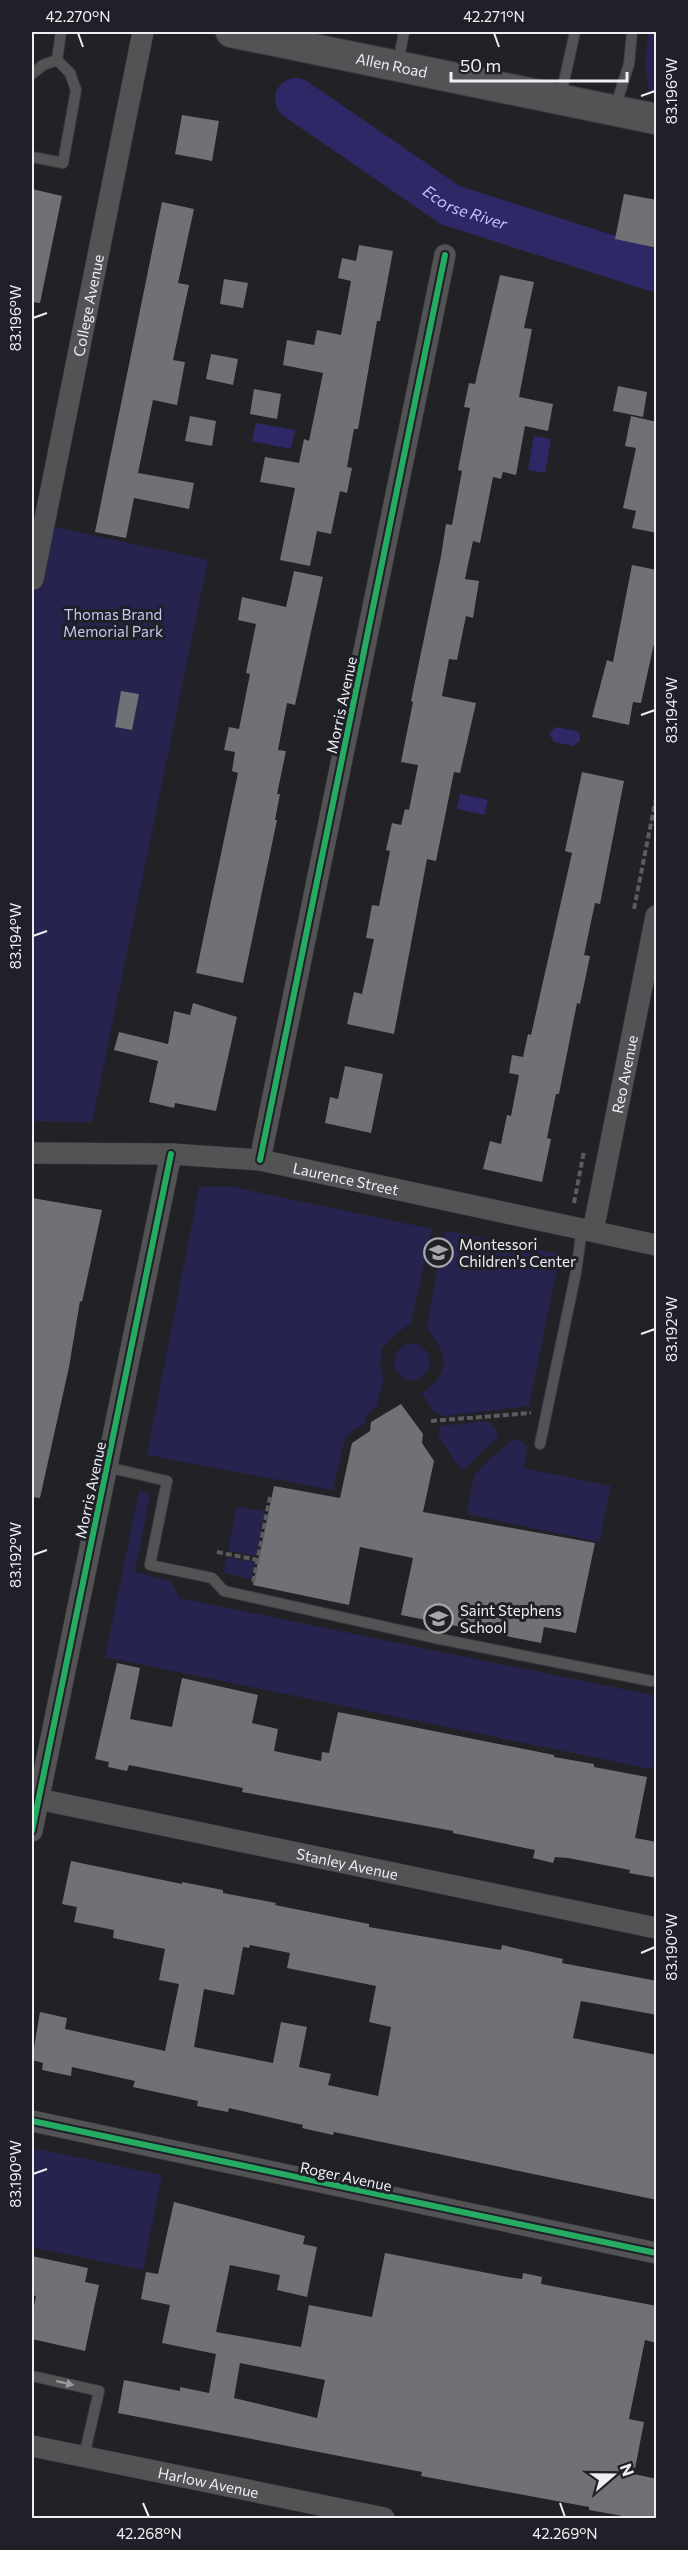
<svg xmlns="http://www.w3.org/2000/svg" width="688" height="2550" font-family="Commissioner,sans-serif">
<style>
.green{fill:#26234f}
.water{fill:#2f2866}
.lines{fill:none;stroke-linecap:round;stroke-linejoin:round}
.river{stroke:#2f2866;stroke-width:42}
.building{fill:#707174;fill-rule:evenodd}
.service-casing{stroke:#3d3d40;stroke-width:12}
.minor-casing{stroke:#3d3d40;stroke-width:22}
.secondary-casing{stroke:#3d3d40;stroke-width:32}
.path{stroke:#5c5c5e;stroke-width:4;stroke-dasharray:6 3;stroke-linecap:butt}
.service{stroke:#535356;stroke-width:10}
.minor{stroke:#535356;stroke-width:21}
.secondary{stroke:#535356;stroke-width:30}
.cycleway-casing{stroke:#202028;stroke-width:10}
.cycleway{stroke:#26ab63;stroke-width:6}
.oneway{fill:#99999d}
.ticks{fill:none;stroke:#eeeef3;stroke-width:2}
.labels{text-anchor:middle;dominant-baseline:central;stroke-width:6;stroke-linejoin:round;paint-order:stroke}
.street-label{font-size:15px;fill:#eeeef3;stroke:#202028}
.park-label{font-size:15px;fill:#c5c7f0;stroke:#202028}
.poi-label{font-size:15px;fill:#eeeef3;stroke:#202028;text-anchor:start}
.water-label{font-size:16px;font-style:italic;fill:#c0c2ff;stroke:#202028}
.neatline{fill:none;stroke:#eeeef3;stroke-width:2}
.ticks-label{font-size:15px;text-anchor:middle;fill:#eeeef3}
</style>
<rect width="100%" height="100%" fill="#222226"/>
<path class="green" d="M648,32h8v60l-7,-1 -4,-24z
M32,522l176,38 -116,562 -60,-1z
M199,1187h34l199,42 -21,94 -18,13 -11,12 -2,17 4,13 -8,29 -11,9 2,6 -19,12 -3,4 -12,52 -186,-35z
M445,1230l115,24 -31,152 -85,10 -10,-4 -12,-19c16,-10 27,-25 19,-43 -4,-10 -11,-15 -14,-25z
M394 1362a18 18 0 1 1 36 0a18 18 0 1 1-36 0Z
M489,1421l8,10v7l-33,31h-4l-22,-34 2,-9z
M514,1439l8,3 5,5 -3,21 87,18 -12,56 -132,-28 7,-39 19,-19z
M139,1491l11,3 -15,78 36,9 8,17 477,98v74l-551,-113z
M237,1507l28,4 -9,45 -28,-5z
M227,1557l28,5 -4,17 -26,-6 -1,-3z
M32,2148l130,27 -19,95 -111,-23z"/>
<path class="water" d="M256,423l39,7 -4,19 -39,-8z
M534,436l17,3 -6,34 -17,-3z
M555,727l21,4 4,3v7l-7,5 -19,-4 -5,-8z
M460,794l28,6 -4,15 -27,-6z"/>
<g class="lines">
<path class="river" id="s1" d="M296,99l154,106 206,66"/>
</g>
<path class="building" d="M182,115l37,6 -7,40 -37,-7z
M32,189l30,7 -22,107 -8,-1z
M624,194l33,6v48l-42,-9z
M162,202l32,7 -16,74 11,2 -16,75 12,2 -8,43 -24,-5 -15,73 56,10 -5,26 -55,-11 -8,40 -31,-6z
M359,245l34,6 -13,70h-3l-19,108h-4l-7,38 5,1 -5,25 -7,-2 -9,43 -14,-3 -7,35 -30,-6 15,-72 -35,-6 5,-25 34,6 5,-24 5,2 14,-68 -40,-8 4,-25 27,5 3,-15 24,5 10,-54 -13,-3 4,-20 14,3z
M500,275l34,7 -10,46 8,1 -13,68 34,7 -5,27 -23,-5 -9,49 -13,-3 -2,7 -8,-2 -13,66 -7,-2 -8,38 14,2 -6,37 -7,-2 -9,44 -8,-1 -7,37 34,7 -16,70 -6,-1 -18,89 -9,-2 -33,175 -47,-10 7,-32 8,2 12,-55 -8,-1 6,-33 7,1 11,-55 -4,-1 6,-27 9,2 4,-16 4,1 9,-45 -17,-3 12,-60 -2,-1 30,-145 5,-32 6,1 10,-54 -4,-1 12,-62 -6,-1 5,-24 6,1z
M224,279l24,4 -5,25 -23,-4z
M211,354l27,5 -5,26 -27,-6z
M618,386l29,6 -4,25 -30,-6z
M254,389l27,5 -4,25 -27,-5z
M190,416l26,5 -4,25 -27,-5z
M631,416l26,6v111l-25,-5 4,-17 -13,-3 13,-60 -11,-2z
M632,565l25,5v60l-16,73 -8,-1 -4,23 -37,-8 15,-57 6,2z
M294,571l29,6 -28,128 -8,-2 -9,47 8,1 -9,43h3l-5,26h2l-34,163 -47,-10 42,-200 -6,-2 3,-19 -11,-2 5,-23 10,2 11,-55 -4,-1 10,-49 -18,-4 4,-23 44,10z
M121,691l18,3 -7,36 -17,-3z
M582,772l42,9 -24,123 -5,-1 -11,52 6,1 -10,48 -3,-1 -18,91h-3l-9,44 4,1 -9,43 -59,-13 7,-28 11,3 6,-29 4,1 8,-41 -10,-2 3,-18 11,2 5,-23 3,1 41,-182 -7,-2z
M193,1003l44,14 -21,94 -41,-8 -1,5 -25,-6 9,-41 -44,-11 5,-18 49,12 6,-33 16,4z
M345,1066l38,8 -12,59 -46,-10 5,-26 8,2z
M32,1198l70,12 -20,92 -2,-1 -11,66 -29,131 -8,-1z
M401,1404l22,30 -1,9 12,18 -11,51 172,31 -19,90 -32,-6 -3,16 -140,-28 12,-57 -53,-11 -11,58 -96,-20 21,-99 66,12 12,-55 18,-12 1,-9z
M117,1663l23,5 -10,51 42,8 10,-49 76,17 -6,28 26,6 -4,22 47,10 1,-9 7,1 9,-41 216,43v2l40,7v3l53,10 -12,61 22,4v36l-28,-5 1,-3 -62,-12 -13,-1 -2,6 -20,-5 2,-8 -82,-17v-2l-211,-39 1,-4 -114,-23 -2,6 -19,-4 1,-5 -14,-3z
M71,1861l111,23v-2l41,8v3l53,10 -1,2 94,19v3l132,23 1,-5 61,14 -1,4 95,18v34l-76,-14 -8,37 84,17v145l-323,-68 -1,3 -31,-7 1,-3 -74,-17 -1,4 -31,-6 1,-5 -65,-14 2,-6 -63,-14 -1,9 -29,-6 1,-7 -11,-3 8,-48 27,6 -2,11 100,22 14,-67 -20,-4 6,-31 -52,-11 1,-8 -40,-8 3,-15 -15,-3zM250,1945l40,8 -3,15 89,18 -7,36 22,5 -13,69 -50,-11 3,-11 -32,-7 8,-40 -26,-5 -8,41 -79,-16 10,-58 30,6 9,-48 6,1z
M174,2202l131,34 -2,8 14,3 -10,50 -30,-7 3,-15 -50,-10 -14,67 85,15 8,-42 63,12 13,-64 123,24 14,2 1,-6 19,4 -1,7 116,22v37l-12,-3 -16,79 15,3 -10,52 23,5v39h-24l-16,-3 -28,-5v-3l-168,-31 1,-4 -304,-59 6,-33 56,11v-4l29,6 7,-39 -54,-11 8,-38 -29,-6 5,-27 12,2zM240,2363l85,17 -8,38 -83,-20z
M32,2256l56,12 -3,14 14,3 -14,66 -53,-12v-23l4,-20 -4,-1z"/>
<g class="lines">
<defs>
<path id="service" d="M57,60l4,-28
M398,63l6,-31
M32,74l11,-9 14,-5 13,13 6,17 -13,73 -31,-6
M560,99l15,-67
M615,108l14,-44 3,-32
M540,1444l36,-172 6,-43
M107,1467l60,14 -17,84 62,13 12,13 211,47 216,43
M32,2376l67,15 -15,65"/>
<g id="minor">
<path id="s2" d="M33,579l110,-547"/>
<path id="s3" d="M32,1153l139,1 89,6 396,85"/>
<path d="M260,1160l185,-905"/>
<path id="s4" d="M593,1231l63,-315"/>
<path id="s5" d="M38,1799l618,129"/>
<path d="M32,1831l139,-677"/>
<path d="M32,2121l624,132"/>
<path id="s6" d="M32,2446l352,72"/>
</g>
<g id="secondary">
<path id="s7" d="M231,32l425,87"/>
</g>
</defs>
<use href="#service" class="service-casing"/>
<use href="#minor" class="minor-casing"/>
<use href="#secondary" class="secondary-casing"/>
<path class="path" d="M634,909l22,-111
M574,1203l10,-52
M431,1421l100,-8
M217,1552l41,8
M253,1582l17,-85"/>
<use href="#service" class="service"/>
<use href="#minor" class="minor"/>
<use href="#secondary" class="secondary"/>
<defs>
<path id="cycleway" d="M260,1160l185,-905
M32,1831l139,-677
M32,2121l624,132"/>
</defs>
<use href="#cycleway" class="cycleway-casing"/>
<use href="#cycleway" class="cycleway"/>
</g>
<defs><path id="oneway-solid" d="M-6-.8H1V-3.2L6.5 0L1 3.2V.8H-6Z" transform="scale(1.5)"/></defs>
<use class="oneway" href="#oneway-solid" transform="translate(65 2383) rotate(13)"/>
<path class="ticks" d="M78,33l5,14M494,33l5,14M641,96l14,-5M33,318l14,-5M641,715l14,-5M33,936l14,-5M641,1334l14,-5M33,1555l14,-5M641,1953l14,-6M33,2174l14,-5M143,2503l6,14M560,2503l5,14"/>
<defs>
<symbol id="school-ring" viewBox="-11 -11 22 22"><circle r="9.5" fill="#202028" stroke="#a7a7ab" stroke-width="1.5"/><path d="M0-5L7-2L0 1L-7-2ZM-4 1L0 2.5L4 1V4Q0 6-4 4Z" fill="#a7a7ab"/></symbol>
</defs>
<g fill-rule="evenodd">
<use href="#school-ring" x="422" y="1236" width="33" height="33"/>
<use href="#school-ring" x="422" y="1602" width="33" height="33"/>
</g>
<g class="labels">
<g class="street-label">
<text stroke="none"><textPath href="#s7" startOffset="164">Allen Road</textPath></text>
<text stroke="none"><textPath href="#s2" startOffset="279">College Avenue</textPath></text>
<text transform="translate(341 705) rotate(-78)">Morris Avenue</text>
<text stroke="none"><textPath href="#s4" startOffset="160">Reo Avenue</textPath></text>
<text stroke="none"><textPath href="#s3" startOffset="316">Laurence Street</textPath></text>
<text transform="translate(90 1490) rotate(-78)">Morris Avenue</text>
<text stroke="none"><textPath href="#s5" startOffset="316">Stanley Avenue</textPath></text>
<text transform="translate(346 2176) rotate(12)">Roger Avenue</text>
<text stroke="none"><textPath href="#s6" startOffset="180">Harlow Avenue</textPath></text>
</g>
<g class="park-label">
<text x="113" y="614">Thomas Brand<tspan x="113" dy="17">Memorial Park</tspan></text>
</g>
<g class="poi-label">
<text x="459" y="1244">Montessori<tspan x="459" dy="17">Children's Center</tspan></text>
<text x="460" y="1610">Saint Stephens<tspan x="460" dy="17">School</tspan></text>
</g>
<g class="water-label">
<text stroke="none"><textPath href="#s1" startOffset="202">Ecorse River</textPath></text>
</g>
</g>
<rect width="688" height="2550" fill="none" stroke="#202028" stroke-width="66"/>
<g transform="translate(613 2475) rotate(70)" stroke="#202028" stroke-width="4.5" paint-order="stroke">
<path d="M0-4.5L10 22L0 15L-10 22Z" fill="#eeeef3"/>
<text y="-9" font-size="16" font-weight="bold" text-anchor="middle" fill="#eeeef3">N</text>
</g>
<path d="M451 72v9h176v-9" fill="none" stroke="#eeeef3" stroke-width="3"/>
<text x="460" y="72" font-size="18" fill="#eeeef3" stroke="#202028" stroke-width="4.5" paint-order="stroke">50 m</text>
<rect x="33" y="33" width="622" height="2484" class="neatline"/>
<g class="ticks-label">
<text x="78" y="22">42.270°N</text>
<text x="494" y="22">42.271°N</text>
<text transform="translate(672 91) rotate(-90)" y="5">83.196°W</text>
<text transform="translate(16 318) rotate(-90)" y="5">83.196°W</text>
<text transform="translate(672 710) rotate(-90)" y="5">83.194°W</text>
<text transform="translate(16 936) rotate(-90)" y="5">83.194°W</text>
<text transform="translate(672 1329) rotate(-90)" y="5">83.192°W</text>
<text transform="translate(16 1555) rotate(-90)" y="5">83.192°W</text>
<text transform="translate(672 1947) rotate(-90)" y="5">83.190°W</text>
<text transform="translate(16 2174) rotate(-90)" y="5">83.190°W</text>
<text x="149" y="2539">42.268°N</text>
<text x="565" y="2539">42.269°N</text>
</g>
</svg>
